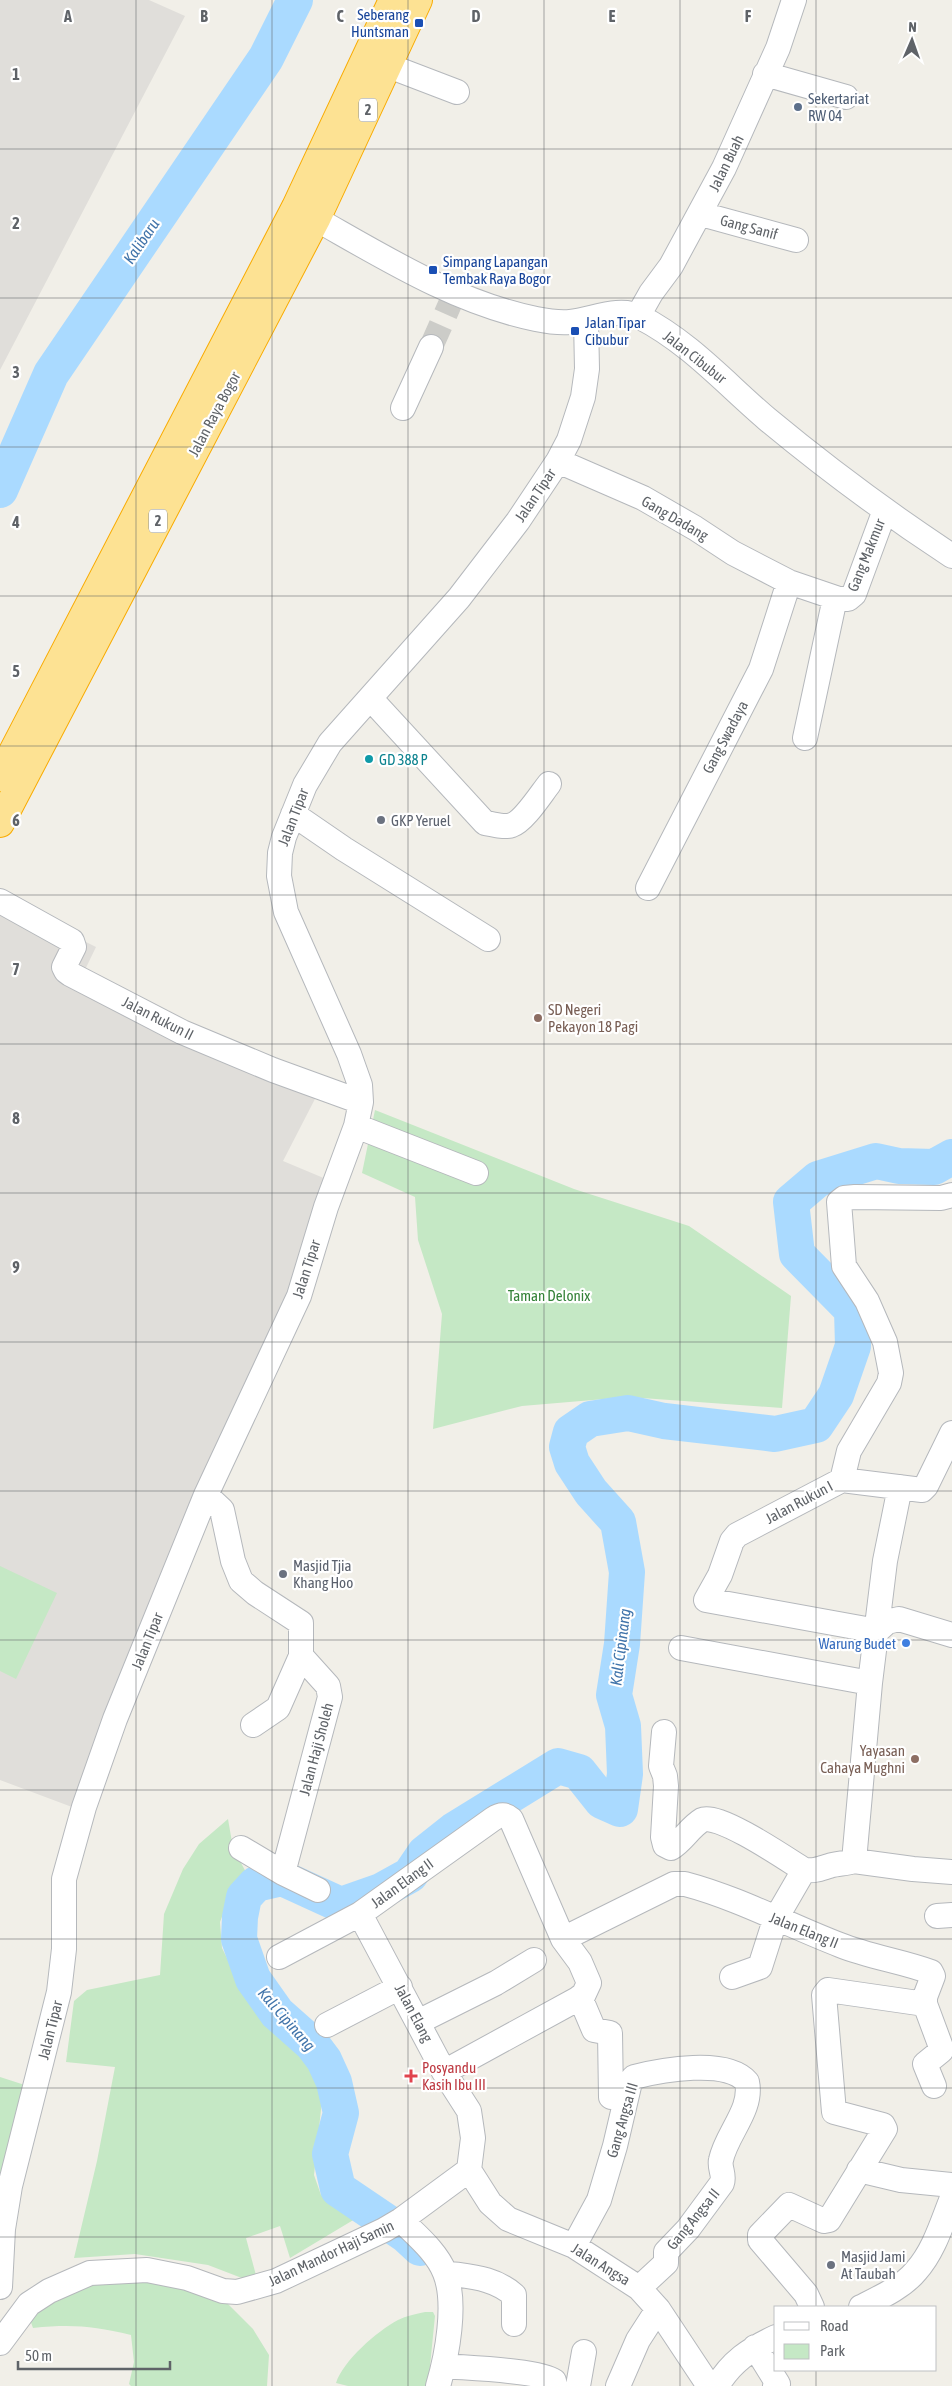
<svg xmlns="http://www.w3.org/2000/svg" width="952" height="2386" font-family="'Asap Condensed',sans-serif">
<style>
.industrial{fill:#e0deda}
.green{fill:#c5e8c5}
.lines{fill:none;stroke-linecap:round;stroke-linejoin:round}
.river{stroke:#aadaff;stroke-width:36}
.minor-tunnel{stroke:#ccccc8;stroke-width:24;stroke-dasharray:24 12;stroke-linecap:butt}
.minor-casing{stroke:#b5b8bc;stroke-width:26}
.highway-casing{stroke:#f9ab00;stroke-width:30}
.minor{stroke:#fff;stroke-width:24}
.highway{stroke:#fde293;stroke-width:28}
.grid{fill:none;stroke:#5f6368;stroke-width:1;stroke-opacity:0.55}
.transit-dot{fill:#1a4fb4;stroke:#fff;stroke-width:2}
.service-dot{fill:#5c6f8a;stroke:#fff;stroke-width:2}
.culture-dot{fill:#0f9aa8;stroke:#fff;stroke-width:2}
.worship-dot{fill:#6b7280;stroke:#fff;stroke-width:2}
.education-dot{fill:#8d6e63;stroke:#fff;stroke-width:2}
.shop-dot{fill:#3f7fe0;stroke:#fff;stroke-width:2}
.health-dot{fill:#e0444e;stroke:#fff;stroke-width:2}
.labels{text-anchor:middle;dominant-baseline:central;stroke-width:4.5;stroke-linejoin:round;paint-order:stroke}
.shield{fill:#fff;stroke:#8f9295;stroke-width:1}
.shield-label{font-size:14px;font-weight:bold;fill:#5f6368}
.transit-label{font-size:15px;fill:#164399;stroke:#fff;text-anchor:start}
.service-label{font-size:15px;fill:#4e5e75;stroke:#fff;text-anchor:start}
.street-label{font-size:15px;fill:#5f6368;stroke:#fff}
.culture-label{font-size:15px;fill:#0d838f;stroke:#fff;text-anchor:start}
.worship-label{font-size:15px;fill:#5b616d;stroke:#fff;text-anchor:start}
.education-label{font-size:15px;fill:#785e54;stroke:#fff;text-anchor:start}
.park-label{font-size:15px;fill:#348238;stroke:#fff}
.shop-label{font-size:15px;fill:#366cbe;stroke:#fff;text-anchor:end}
.health-label{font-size:15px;fill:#be3a42;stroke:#fff;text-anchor:start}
.water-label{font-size:16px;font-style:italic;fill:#4174aa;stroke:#fff}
.grid-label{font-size:16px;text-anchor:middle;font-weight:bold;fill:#5f6368;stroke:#fff;stroke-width:4.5;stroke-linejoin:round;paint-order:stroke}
</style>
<rect width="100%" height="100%" fill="#f1efe8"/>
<path class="industrial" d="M0,0h149l36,16 -185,354z
M0,899l96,48 -15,31 235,119 -33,64 43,18 -39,142 -207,489 -80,-30z"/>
<path class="green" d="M375,1110l199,79 115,37 102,70 -9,112 -154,-11 -106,9 -89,23 9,-115 -24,-74 -3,-43 -53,-24z
M0,1566l57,27 -41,86 -16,-8z
M228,1819l5,29 15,28 -16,14 -12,32 2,26 20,40 47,53 12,10 22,40 -9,84 7,20 39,21 -70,42 -10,-32 -34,12 11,41 -10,1 -39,-15 -73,-11 -61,4 23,-97 18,-94 -49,-5 8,-61 13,-11 73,-15 4,-61 19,-45 16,-25z
M0,2077l31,10 -31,189z
M146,2274l78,26 29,29 16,26 -2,31h-136l-2,-2 5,-22 -3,-27c-38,-9 -59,-11 -98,-7l-5,-14 61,-34z
M425,2312h8l2,4 -7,70h-80l-12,-3c7,-22 41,-52 62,-63 8,-4 18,-6 27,-8z"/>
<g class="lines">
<path class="river" d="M0,490l51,-116 215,-316 29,-58
M420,2248l-14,-13 -68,-46 -8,-35 11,-41 -7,-31 -10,-22 -12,-16 -35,-31 -24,-34 -14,-40 1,-22 4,-20 12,-13 26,-6 59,27 40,-14 29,-16 15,-22 29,-23 104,-64 21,6 23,29 18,8 5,-35 -2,-48 -9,-31 8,-51 5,-72 -9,-50 -27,-30 -19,-29 -5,-16 4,-15 19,-13 38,-6 36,8 111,13 41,-9 20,-30 17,-49 -1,-36 -55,-56 -6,-52 27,-23 58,-18 23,5 35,1 18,-10"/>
<path class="minor-tunnel" d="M431,347l19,-43"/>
<defs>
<path id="minor" d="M389,66l68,26
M765,74l81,23
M701,214l95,26
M316,219c69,39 141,84 220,100 10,2 23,4 34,3 22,-2 49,-16 70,-5 49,25 86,67 127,102 59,49 121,95 185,137
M638,316l13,-23 20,-27 53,-98 54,-120 16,-48
M403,408l28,-61
M558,461l85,37 52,30 38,25 56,29 50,17h9l6,-5 31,-84
M370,698l115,125c9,1 19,5 27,2 12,-4 29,-31 37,-41
M805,738l30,-140
M293,814l51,35 144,90
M648,888l113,-219 28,-87
M0,901l72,40 2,6 -10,20 2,4 4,3 112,58 91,38 88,32
M356,1126l120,47
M952,1433l-26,53 -4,4 -80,-10 -105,55 -5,6 -12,34 -14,25 171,31 10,-9 12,-3 53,16
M842,1480l7,-29 40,-68 2,-10 -6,-31 -18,-41 -23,-35 -5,-64 5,-4 11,-1 86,1 11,-3
M206,1495l16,15 11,51 8,20 14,12 46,30v33l27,30 2,11 -47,176
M681,1648l189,35
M253,1725l25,-17 23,-52
M664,1732l-3,34 4,10 1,10 -3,51 2,8 6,3c12,-7 19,-21 31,-28 16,-8 86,40 102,50
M241,1848l42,25 35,17
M854,1861l16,-178 15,-122 15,-74
M854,1861l59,8 39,3
M360,1914l84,158 25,39 4,27 -4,32
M937,1916l15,-1
M563,1939l111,-55h11c53,14 103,41 155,61 30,12 61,16 91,27l2,4 -8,21v7l16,43v4l-16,13 9,22
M279,1957l81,-43 133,-95c6,-4 11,-6 18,0l52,120 17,23 9,21 -6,13 -139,76
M732,1977l28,-10 15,-47 29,-50c11,1 15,-1 25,-4 8,-3 16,-2 25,-5
M580,1997l14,33 16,3 1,64
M418,2022l78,-39 38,-23
M327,2025l73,-38
M469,2170l21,33 18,16 66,27 65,42 19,21 51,77
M859,2170l42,10 51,5
M401,2220c15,15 36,32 44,53 12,30 2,83 -7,113
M574,2246l25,-46 16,-54 15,-64 4,-5c27,-7 93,-19 113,5 6,28 -21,52 -26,78 -2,8 4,15 1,23l-34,46 -22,23v11l-27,25
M445,2273c26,4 48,4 69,22v29
M0,2287l3,-58 7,-43 49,-194 5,-43v-70l20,-72 31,-88 91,-224 93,-199 27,-89 30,-81 5,-24 -1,-17 -11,-31 -63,-142 -7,-36 1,-23 4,-16 21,-52 25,-42 129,-145 59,-77 40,-60 11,-21 14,-43 4,-28 -1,-49
M812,2307l-6,-13 -46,-54v-5l29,-30 35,16 5,-1 56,-91 -2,-4 -49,-13 -10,-117 4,-5 97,14
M861,2307c18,-9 42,-20 55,-36 18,-20 26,-48 36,-73
M0,2343l29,-39 20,-13 41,-18 57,-3 40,8 36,13 14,1 39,-11 108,-51 17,-10 68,-50
M755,2347l23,37 -3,2
M444,2366c21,2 95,4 110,15l1,5
M578,2386l6,-34
M618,2386l20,-46 20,-31
M717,2386c14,-24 33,-37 59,-49"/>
<path id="highway" d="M0,777l296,-570 97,-207
M0,823l316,-604 102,-219"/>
</defs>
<use href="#minor" class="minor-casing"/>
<use href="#highway" class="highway-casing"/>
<use href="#minor" class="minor"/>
<use href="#highway" class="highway"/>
</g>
<path class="grid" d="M136,0v2386M272,0v2386M408,0v2386M544,0v2386M680,0v2386M816,0v2307M0,149h952M0,298h952M0,447h952M0,596h952M0,746h952M0,895h952M0,1044h952M0,1193h952M0,1342h952M0,1491h952M0,1640h952M0,1790h952M0,1939h952M0,2088h952M0,2237h952M816,2370v16"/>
<g class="transit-dot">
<rect x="414" y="18" width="10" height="10" rx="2.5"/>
<rect x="428" y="265" width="10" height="10" rx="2.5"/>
<rect x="570" y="326" width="10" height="10" rx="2.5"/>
</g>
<circle class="service-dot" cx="798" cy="107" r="5"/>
<circle class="culture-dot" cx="369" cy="759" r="5"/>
<g class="worship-dot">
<circle cx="381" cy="820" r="5"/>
<circle cx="283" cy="1574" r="5"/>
<circle cx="831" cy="2265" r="5"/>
</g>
<g class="education-dot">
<circle cx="538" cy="1018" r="5"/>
<circle cx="915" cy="1759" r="5"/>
</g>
<circle class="shop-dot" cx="906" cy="1643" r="5"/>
<path class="health-dot" d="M408.5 2068.5h5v5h5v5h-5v5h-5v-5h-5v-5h5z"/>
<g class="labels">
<g class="shield">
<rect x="359" y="98.5" width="18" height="23" rx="4"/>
<rect x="149" y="509.5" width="18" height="23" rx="4"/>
</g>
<g class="shield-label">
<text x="368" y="110">2</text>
<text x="158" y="521">2</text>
</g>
<g class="transit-label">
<text x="409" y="14" text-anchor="end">Seberang<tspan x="409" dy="17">Huntsman</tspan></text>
<text x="443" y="261">Simpang Lapangan<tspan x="443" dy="17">Tembak Raya Bogor</tspan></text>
<text x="585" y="322">Jalan Tipar<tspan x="585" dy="17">Cibubur</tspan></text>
</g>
<g class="service-label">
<text x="808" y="98">Sekertariat<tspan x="808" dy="17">RW 04</tspan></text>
</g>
<g class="street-label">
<text transform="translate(726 163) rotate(-64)">Jalan Buah</text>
<text transform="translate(749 227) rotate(15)">Gang Sanif</text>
<text transform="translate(695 357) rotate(38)">Jalan Cibubur</text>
<text transform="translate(214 414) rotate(-62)">Jalan Raya Bogor</text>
<text transform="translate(535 495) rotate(-56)">Jalan Tipar</text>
<text transform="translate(675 518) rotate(30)">Gang Dadang</text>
<text transform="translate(866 555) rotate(-68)">Gang Makmur</text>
<text transform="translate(725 737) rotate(-62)">Gang Swadaya</text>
<text transform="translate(293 817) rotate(-69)">Jalan Tipar</text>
<text transform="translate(158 1018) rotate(27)">Jalan Rukun II</text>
<text transform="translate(306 1269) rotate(-72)">Jalan Tipar</text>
<text transform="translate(799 1502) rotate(-28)">Jalan Rukun I</text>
<text transform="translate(147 1641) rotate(-68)">Jalan Tipar</text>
<text transform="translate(316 1749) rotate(-75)">Jalan Haji Sholeh</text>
<text transform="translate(402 1883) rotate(-36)">Jalan Elang II</text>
<text transform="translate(804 1930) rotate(22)">Jalan Elang II</text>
<text transform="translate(414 2013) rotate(62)">Jalan Elang</text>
<text transform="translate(50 2030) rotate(-76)">Jalan Tipar</text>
<text transform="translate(622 2120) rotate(-74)">Gang Angsa III</text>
<text transform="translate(693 2219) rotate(-51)">Gang Angsa II</text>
<text transform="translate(331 2253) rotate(-25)">Jalan Mandor Haji Samin</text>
<text transform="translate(601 2264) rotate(32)">Jalan Angsa</text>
</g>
<g class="culture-label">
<text x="379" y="759">GD 388 P</text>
</g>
<g class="worship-label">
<text x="391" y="820">GKP Yeruel</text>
<text x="293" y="1565">Masjid Tjia<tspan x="293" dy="17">Khang Hoo</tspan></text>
<text x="841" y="2256">Masjid Jami<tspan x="841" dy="17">At Taubah</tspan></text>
</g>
<g class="education-label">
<text x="548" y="1009">SD Negeri<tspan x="548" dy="17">Pekayon 18 Pagi</tspan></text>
<text x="905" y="1750" text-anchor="end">Yayasan<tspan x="905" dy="17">Cahaya Mughni</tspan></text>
</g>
<g class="park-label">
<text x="549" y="1295">Taman Delonix</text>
</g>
<g class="shop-label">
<text x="896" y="1643">Warung Budet</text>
</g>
<g class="health-label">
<text x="422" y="2067">Posyandu<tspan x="422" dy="17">Kasih Ibu III</tspan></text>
</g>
<g class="water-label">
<text transform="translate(141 241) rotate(-56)">Kalibaru</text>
<text transform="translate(620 1647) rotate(-83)">Kali Cipinang</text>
<text transform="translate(287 2019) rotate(49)">Kali Cipinang</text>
</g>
</g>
<g class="grid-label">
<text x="68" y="22">A</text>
<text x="204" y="22">B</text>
<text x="340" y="22">C</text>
<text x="476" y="22">D</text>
<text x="612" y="22">E</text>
<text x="748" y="22">F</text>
<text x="16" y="80">1</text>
<text x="16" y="229">2</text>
<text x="16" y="378">3</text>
<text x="16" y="528">4</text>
<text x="16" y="677">5</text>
<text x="16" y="826">6</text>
<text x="16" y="975">7</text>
<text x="16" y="1124">8</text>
<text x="16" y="1273">9</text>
</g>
<rect x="774" y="2306" width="162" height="65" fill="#ffffff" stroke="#bfc1c3"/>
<rect x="784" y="2322" width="25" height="8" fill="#ffffff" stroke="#bfc1c3"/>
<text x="820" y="2331" font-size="15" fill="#5f6368">Road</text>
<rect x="784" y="2344" width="25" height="15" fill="#c5e8c5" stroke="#bfc1c3"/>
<text x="820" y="2356" font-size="15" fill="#5f6368">Park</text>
<g transform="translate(912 40) rotate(2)" stroke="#ffffff" stroke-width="4" paint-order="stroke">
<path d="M0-4L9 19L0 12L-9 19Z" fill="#5f6368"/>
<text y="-8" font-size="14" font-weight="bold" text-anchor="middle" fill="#5f6368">N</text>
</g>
<path d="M18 2361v8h152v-8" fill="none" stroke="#5f6368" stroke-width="2.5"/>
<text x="25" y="2361" font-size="15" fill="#5f6368" stroke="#ffffff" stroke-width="4" paint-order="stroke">50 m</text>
</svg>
